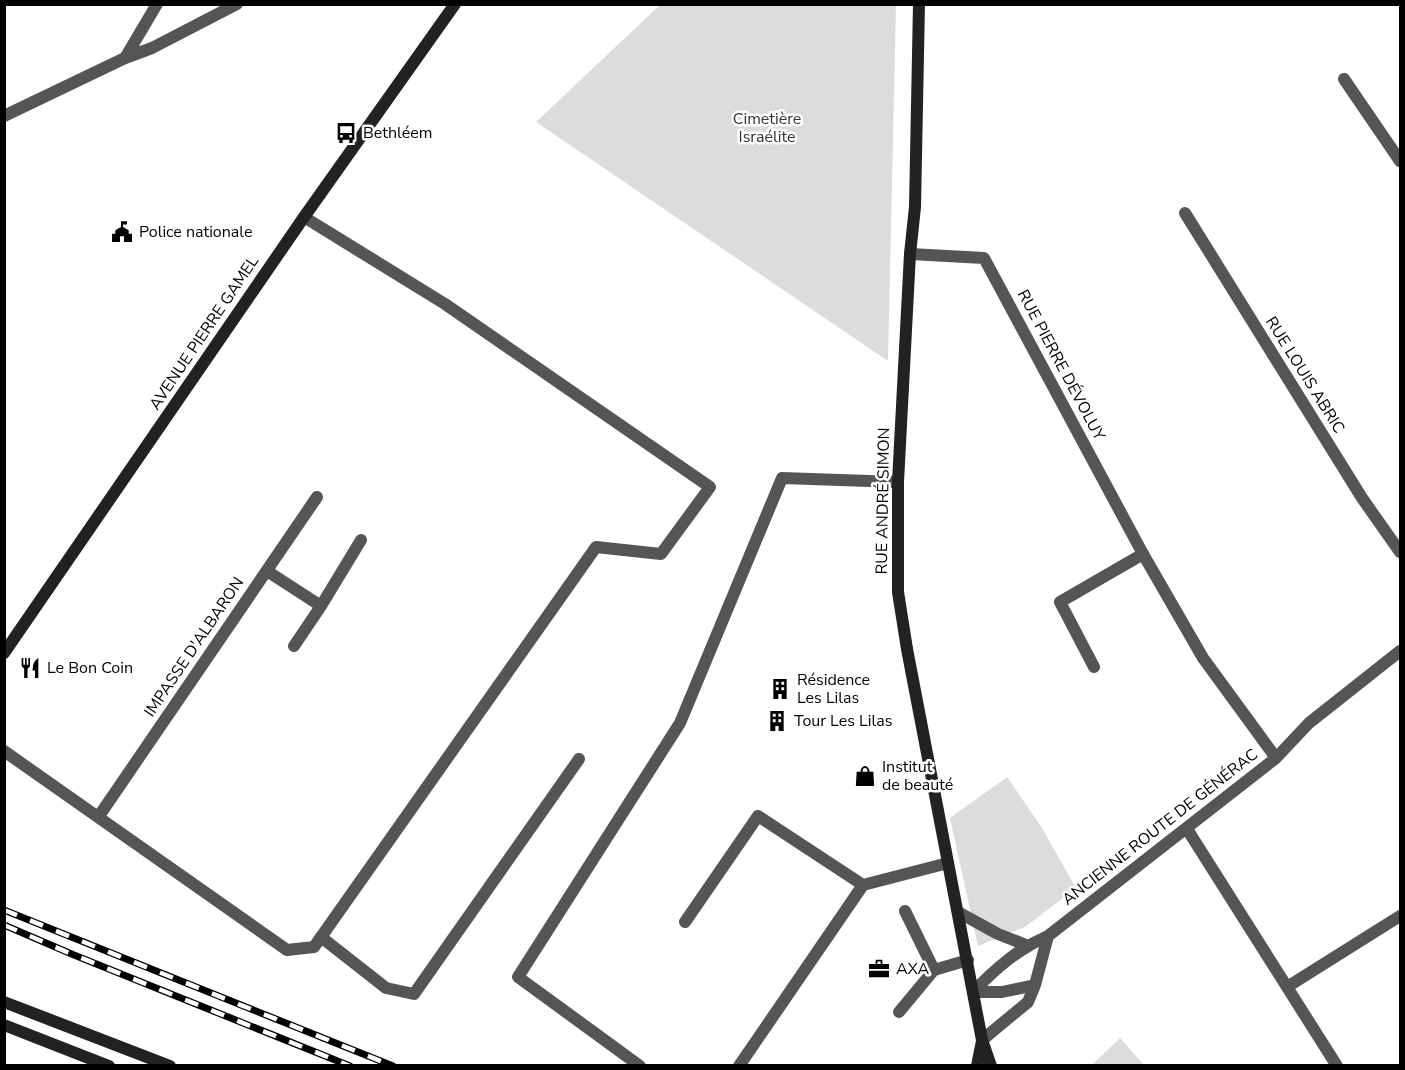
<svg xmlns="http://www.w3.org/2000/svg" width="1405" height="1070" font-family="'Nunito Sans',sans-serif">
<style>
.green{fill:#dcdcdc}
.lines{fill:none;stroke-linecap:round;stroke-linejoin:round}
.lane{stroke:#555;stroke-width:12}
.street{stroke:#555;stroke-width:12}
.secondary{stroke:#222;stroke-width:12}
.rail-casing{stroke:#000;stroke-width:7}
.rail{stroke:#fff;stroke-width:4.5;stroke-dasharray:14;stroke-linecap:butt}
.labels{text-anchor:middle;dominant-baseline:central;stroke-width:5;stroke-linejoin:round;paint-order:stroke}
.park-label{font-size:16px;fill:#333;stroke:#fff}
.poi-label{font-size:16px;fill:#000;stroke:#fff;text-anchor:start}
.street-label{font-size:16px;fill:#000;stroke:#fff}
</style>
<rect width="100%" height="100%" fill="#fff"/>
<path class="green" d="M660,5h236l-8,356 -352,-239z
M1007,777l35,51 34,60 -51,39 -47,19 -28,-128z
M1120,1038l24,27h-52z"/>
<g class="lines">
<path class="lane" d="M267,571l54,35 -27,40
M321,606l40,-66
M1094,667l-34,-65 83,-48
M905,911l29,59
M321,937l65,51 28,6 165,-235
M899,1012l35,-42 34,-10"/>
<path class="street" d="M125,58l32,-54
M1344,79l56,82
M4,116l121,-58 27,-10 85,-44
M1185,213l177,285 38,54
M910,254l74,4 159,296 60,104 73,100
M4,751l283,199 27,-3 282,-400 65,7 49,-67 -265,-183 -141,-87
M99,816l218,-319
M1187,829l150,237
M958,912l40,22 28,11
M685,922l73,-106 105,69
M1287,987l113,-71
M973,992c23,-24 45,-43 75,-56l228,-178 33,-35 91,-72
M973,992h29l33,-7
M982,1040l46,-38 7,-17 13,-49
M640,1066l-122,-89 162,-254 102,-245 116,4
M739,1066l124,-181 85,-22"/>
<path class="secondary" d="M919,4l-4,203 -5,47 -12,228v110l9,57 75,391 9,26
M4,653l300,-436 151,-213
M4,1002l166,64
M4,1025l105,41
M977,1066l5,-25"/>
<defs>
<path id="rail" d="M4,910l389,156
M4,925l70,30 276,111"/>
</defs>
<use href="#rail" class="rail-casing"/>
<use href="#rail" class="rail"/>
</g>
<defs>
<symbol id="bus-bare" viewBox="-9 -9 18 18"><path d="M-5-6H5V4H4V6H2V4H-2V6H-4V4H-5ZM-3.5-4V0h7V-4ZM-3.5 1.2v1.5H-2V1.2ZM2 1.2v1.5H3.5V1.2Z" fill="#000" stroke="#fff" stroke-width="2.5" paint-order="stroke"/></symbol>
<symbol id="civic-bare" viewBox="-9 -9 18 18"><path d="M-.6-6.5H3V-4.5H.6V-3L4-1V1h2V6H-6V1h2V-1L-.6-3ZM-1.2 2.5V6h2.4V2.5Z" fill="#000" stroke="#fff" stroke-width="2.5" paint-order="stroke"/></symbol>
<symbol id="restaurant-bare" viewBox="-9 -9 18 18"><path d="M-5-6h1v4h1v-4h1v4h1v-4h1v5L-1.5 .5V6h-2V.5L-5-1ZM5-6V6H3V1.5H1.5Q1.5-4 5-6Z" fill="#000" stroke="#fff" stroke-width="2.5" paint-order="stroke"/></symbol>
<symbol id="building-bare" viewBox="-9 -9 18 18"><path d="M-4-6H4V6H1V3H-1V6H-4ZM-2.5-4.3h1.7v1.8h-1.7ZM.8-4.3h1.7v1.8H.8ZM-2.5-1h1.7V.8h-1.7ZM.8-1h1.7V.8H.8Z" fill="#000" stroke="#fff" stroke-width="2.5" paint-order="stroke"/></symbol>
<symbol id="shop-bare" viewBox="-9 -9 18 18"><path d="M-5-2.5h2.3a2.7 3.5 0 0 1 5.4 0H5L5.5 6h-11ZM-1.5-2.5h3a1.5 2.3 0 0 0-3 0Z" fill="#000" stroke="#fff" stroke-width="2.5" paint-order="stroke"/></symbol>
<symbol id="office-bare" viewBox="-9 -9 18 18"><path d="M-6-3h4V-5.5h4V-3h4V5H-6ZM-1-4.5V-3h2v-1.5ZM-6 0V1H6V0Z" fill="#000" stroke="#fff" stroke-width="2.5" paint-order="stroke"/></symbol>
</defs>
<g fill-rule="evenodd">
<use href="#bus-bare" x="331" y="118" width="30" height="30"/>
<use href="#civic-bare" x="107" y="217" width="30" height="30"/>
<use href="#restaurant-bare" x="15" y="653" width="30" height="30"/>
<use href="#building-bare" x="765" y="674" width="30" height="30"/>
<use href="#building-bare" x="762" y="706" width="30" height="30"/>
<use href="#shop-bare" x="850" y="761" width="30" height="30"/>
<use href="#office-bare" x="864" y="954" width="30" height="30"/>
</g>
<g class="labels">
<g class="park-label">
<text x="767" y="119">Cimetière<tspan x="767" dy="18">Israélite</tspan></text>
</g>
<g class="poi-label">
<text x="363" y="133">Bethléem</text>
<text x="139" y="232">Police nationale</text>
<text x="47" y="668">Le Bon Coin</text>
<text x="797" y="680">Résidence<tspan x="797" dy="18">Les Lilas</tspan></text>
<text x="794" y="721">Tour Les Lilas</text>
<text x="882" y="767">Institut<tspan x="882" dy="18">de beauté</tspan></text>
<text x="896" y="969">AXA</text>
</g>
<g class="street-label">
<text transform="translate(204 333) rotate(-56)">AVENUE PIERRE GAMEL</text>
<text transform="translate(1061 365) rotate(62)">RUE PIERRE DÉVOLUY</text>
<text transform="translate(1305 375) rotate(58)">RUE LOUIS ABRIC</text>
<text transform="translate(883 501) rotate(-89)">RUE ANDRÉ SIMON</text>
<text transform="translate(194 647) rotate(-56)">IMPASSE D'ALBARON</text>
<text transform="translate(1160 827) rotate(-38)">ANCIENNE ROUTE DE GÉNÉRAC</text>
</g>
</g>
<rect width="1405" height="1070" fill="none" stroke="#000000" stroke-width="12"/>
</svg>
